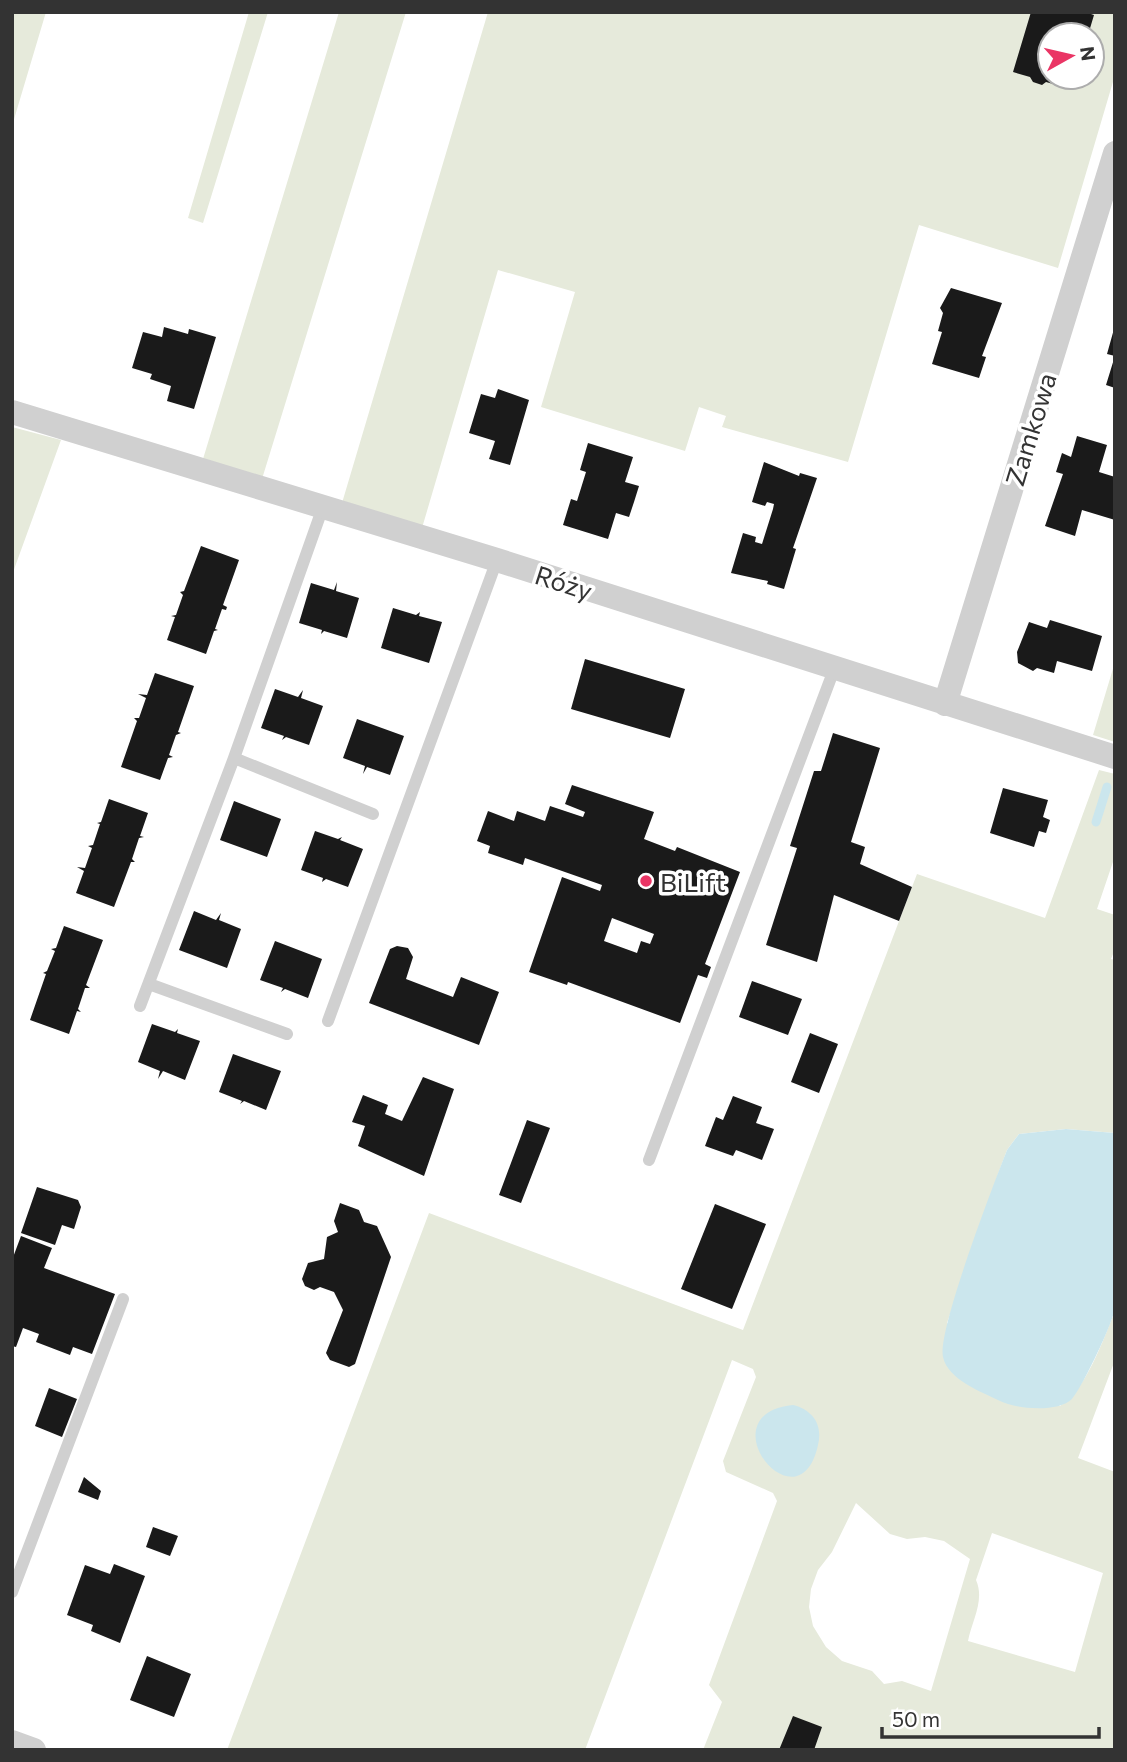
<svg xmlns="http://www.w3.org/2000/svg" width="1127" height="1762" font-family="Commissioner,sans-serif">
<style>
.green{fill:#e6eadb;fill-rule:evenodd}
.water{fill:#cbe6ed}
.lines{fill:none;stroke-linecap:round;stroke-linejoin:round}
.stream{stroke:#cbe6ed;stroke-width:9}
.building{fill:#1a1a1a;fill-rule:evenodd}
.service{stroke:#d0d0d0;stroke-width:12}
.minor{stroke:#d0d0d0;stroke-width:24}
.poi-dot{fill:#ea3565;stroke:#fff;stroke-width:2.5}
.labels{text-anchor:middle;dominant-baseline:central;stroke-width:7;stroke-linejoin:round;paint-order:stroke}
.street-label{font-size:26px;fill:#333;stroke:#fff}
.poi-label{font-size:26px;fill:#333;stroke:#fff;text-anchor:start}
</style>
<rect width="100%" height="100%" fill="#fff"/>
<path class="green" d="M12,12h34l-34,114z
M249,12h19l-65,211 -15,-5z
M339,12h67l-144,467 -59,-20z
M488,12h627v63l-57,193 -139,-43 -71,237 -126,-35 4,-11 -27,-9 -14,44 -144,-44 34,-115 -77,-22 -76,258 -80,-25zM1050,35h42v42h-42z
M12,427l49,13 -49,135z
M1115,662v80l-22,-7z
M1099,770l16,4v82l-18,53 18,6v34l-4,10 4,1v173l-49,-4 -47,5 -12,16 -9,24 -51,149 113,83c26,-16 43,-66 55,-95v49l-37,98 37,14v278h-412l19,-48 -13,-17 68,-184 -4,-8 -47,-21 -3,-11 33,-84 -3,-8 -21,-9 -147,390h-358l202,-537 314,117 174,-456 128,44zM856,1503l34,31 17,5 18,-2 19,4 26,18 -39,132 -29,-10 -18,3 -12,-13 -30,-10 -16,-14 -13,-21 -4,-19 2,-18 7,-19 14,-18zM992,1533l111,40 -28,99 -107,-31c4,-20 17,-41 8,-61z"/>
<path class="water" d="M1066,1129l49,4c0,58 5,118 0,175 -2,15 -33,80 -43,91 -14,14 -56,10 -72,2 -18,-9 -52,-21 -57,-44 -6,-26 51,-174 64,-207l12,-16z
M793,1405c20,5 30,20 25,40 -19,87 -114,-31 -25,-40z"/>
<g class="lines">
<path class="stream" d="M1096,822l11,-35"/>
</g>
<path class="building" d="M1031,12h54l9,3 -6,20h-38v42h17l-3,10 -18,-5 -4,3 -9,-3 -3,-5 -17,-5z
M951,288l51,15 -20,53 4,1 -7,21 -47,-14 10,-32 -4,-1 5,-18 -3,-5z
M164,327l24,7 1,-5 27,8 -22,72 -27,-8 4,-15 -21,-7 2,-5 -20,-6 11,-36 19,5z
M1114,329h1v27l-8,-2z
M1114,359h1v29l-9,-3z
M498,389l31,11 -19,65 -21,-6 6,-18 -26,-8 12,-39 14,4z
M1077,436l30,9 -8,27 16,5v43l-33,-10 -7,26 -30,-10 18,-52 -7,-2 6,-19 9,4z
M588,443l45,14 -8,25 14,4 -5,16 -5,15 -13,-4 -8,26 -45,-14 8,-26 6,2 9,-29 -6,-2z
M764,462l35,14 1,-3 17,5 -24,70 3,1 -12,40 -17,-5 1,-3 -37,-8 12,-40 13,4 -1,5 7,2 11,-35 1,-5 -7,-2 -2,4 -13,-4z
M201,546l38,14 -16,45 4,2 -1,3 -4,-1 -7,20 3,1 -4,1 -8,23 -39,-14 8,-23 -4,-1 5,-1 7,-20 -3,-3 4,-1z
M337,582l-1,9 23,7 -12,40 -23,-7 -3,3 1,-4 -23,-7 12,-40 23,7z
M393,608l23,7 4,-3 -1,4 23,6 -13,41 -48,-15z
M1050,620l52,16 -10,35 -35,-10 -3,12 -17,-5 -4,3 -15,-8 -1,-11 12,-30 18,6z
M585,659l100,30 -15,49 -99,-29z
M155,673l39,13 -16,46 3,1 -5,2 -7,20 4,2 -5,1 -8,22 -39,-13 16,-46 -3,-3h5l7,-20 -8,-4 9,1z
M275,689l23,8 5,-7 -2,8 22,8 -14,39 -23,-8 -4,3 2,-4 -23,-8z
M357,719l47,17 -14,39 -23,-8 -4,7 2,-8 -22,-8z
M833,733l47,15 -29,94 14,5 -5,17 52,23 -13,34 -65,-26 -17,67 -51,-17 31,-97 -7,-2 24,-75h7z
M572,785l82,27 -10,27 31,12 2,-4 63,25 -35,92 6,3 -4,11 -9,-3 -18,48 -112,-41 -1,3 -38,-13 33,-95 38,14 2,-6 -77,-27 -2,7 -35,-12 2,-7 -13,-5 11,-30 26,10 3,-10 28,10 5,-15 33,11 2,-5 -20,-8zM612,918l42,16 -4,10 -9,-3 -4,12 -33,-12z
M1003,788l45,12 -5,17 7,3 -4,13 -7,-2 -5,16 -44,-14z
M109,799l39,14 -8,23 4,1 -5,1 -7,21 3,3h-4l-17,45 -38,-14 8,-22 -7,-4 8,1 7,-20 -4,-2 5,-1 7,-21 -3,-1 4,-1z
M234,801l47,18 -14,38 -47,-17z
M315,831l23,8 4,-2 -2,3 23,9 -15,38 -22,-8 -4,3 1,-4 -22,-8z
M194,911l22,9 5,-7 -2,7 22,9 -14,39 -48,-18z
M64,926l39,14 -17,45 4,3h-5l-7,21 3,3 -4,-1 -8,23 -39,-14 16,-46 -3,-1 4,-2 8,-20 -4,-2 5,-1z
M275,941l47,18 -14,39 -23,-9 -4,3 2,-4 -23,-8z
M397,946l11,2 5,9 -7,22 47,18 8,-20 38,15 -20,53 -110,-42 21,-54z
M752,981l50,18 -14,36 -49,-18z
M152,1024l23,8 3,-3 -1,4 23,8 -15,39 -22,-9 -5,8 2,-8 -22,-9z
M810,1033l28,11 -19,49 -28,-11z
M233,1054l48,17 -15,39 -22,-9 -4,3 2,-3 -23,-9z
M423,1077l31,12 -30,87 -66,-30 7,-20 -13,-4 11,-27 25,10 -3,9 17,7z
M733,1096l29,11 -6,16 18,6 -12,31 -26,-10 -3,6 -28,-10 11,-29 7,3z
M527,1120l23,8 -29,75 -22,-8z
M37,1187l41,13 3,7 -7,22 -12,-4 -7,20 -34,-12z
M340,1203l19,7 5,12 13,4 14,31 -36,107 -6,3 -19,-7 -4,-7 17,-43 -9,-18 -14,-5 -6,3 -9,-4 -3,-7 6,-16 16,-4 3,-22 11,-5 -4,-11z
M715,1204l51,20 -34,85 -51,-20z
M21,1236l31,12 -8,20 71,26 -23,60 -19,-7 -3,8 -34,-13 3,-8 -16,-6 -7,19 -4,-1v-86z
M49,1388l28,11 -15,38 -27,-11z
M84,1477l17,14 -3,9 -20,-8z
M153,1527l25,9 -8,20 -24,-9z
M114,1564l31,12 -25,67 -29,-12 2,-6 -26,-10 18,-50 25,9z
M147,1656l44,18 -17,43 -44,-17z
M793,1716l29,11 -8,23h-35z"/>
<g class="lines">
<path class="service" d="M234,758l139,56
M149,984l138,50
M140,1006l94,-248 89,-251
M328,1021l169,-461
M649,1160l186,-493
M12,1592l111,-293"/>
<path class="minor" d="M12,412l485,148 618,197
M945,704l170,-551
M12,1742l22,8"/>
</g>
<circle class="poi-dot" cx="646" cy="881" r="7"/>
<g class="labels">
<g class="street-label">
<text transform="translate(1030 429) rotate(-73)">Zamkowa</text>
<text transform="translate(564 582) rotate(18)">Róży</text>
</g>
<g class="poi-label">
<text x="660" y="881">BiLift</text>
</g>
</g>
<rect width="1127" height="1762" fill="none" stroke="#333333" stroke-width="28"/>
<g transform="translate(1071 56) rotate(82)"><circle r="33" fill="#ffffff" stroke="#adadad" stroke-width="2"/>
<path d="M0-5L12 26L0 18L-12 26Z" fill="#ea3565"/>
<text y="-10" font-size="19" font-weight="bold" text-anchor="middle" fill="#333333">N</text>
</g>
<path d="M882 1727v10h217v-10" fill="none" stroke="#333333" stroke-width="3.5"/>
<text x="892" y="1727" font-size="21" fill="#333333" stroke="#ffffff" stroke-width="5" paint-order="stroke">50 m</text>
</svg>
